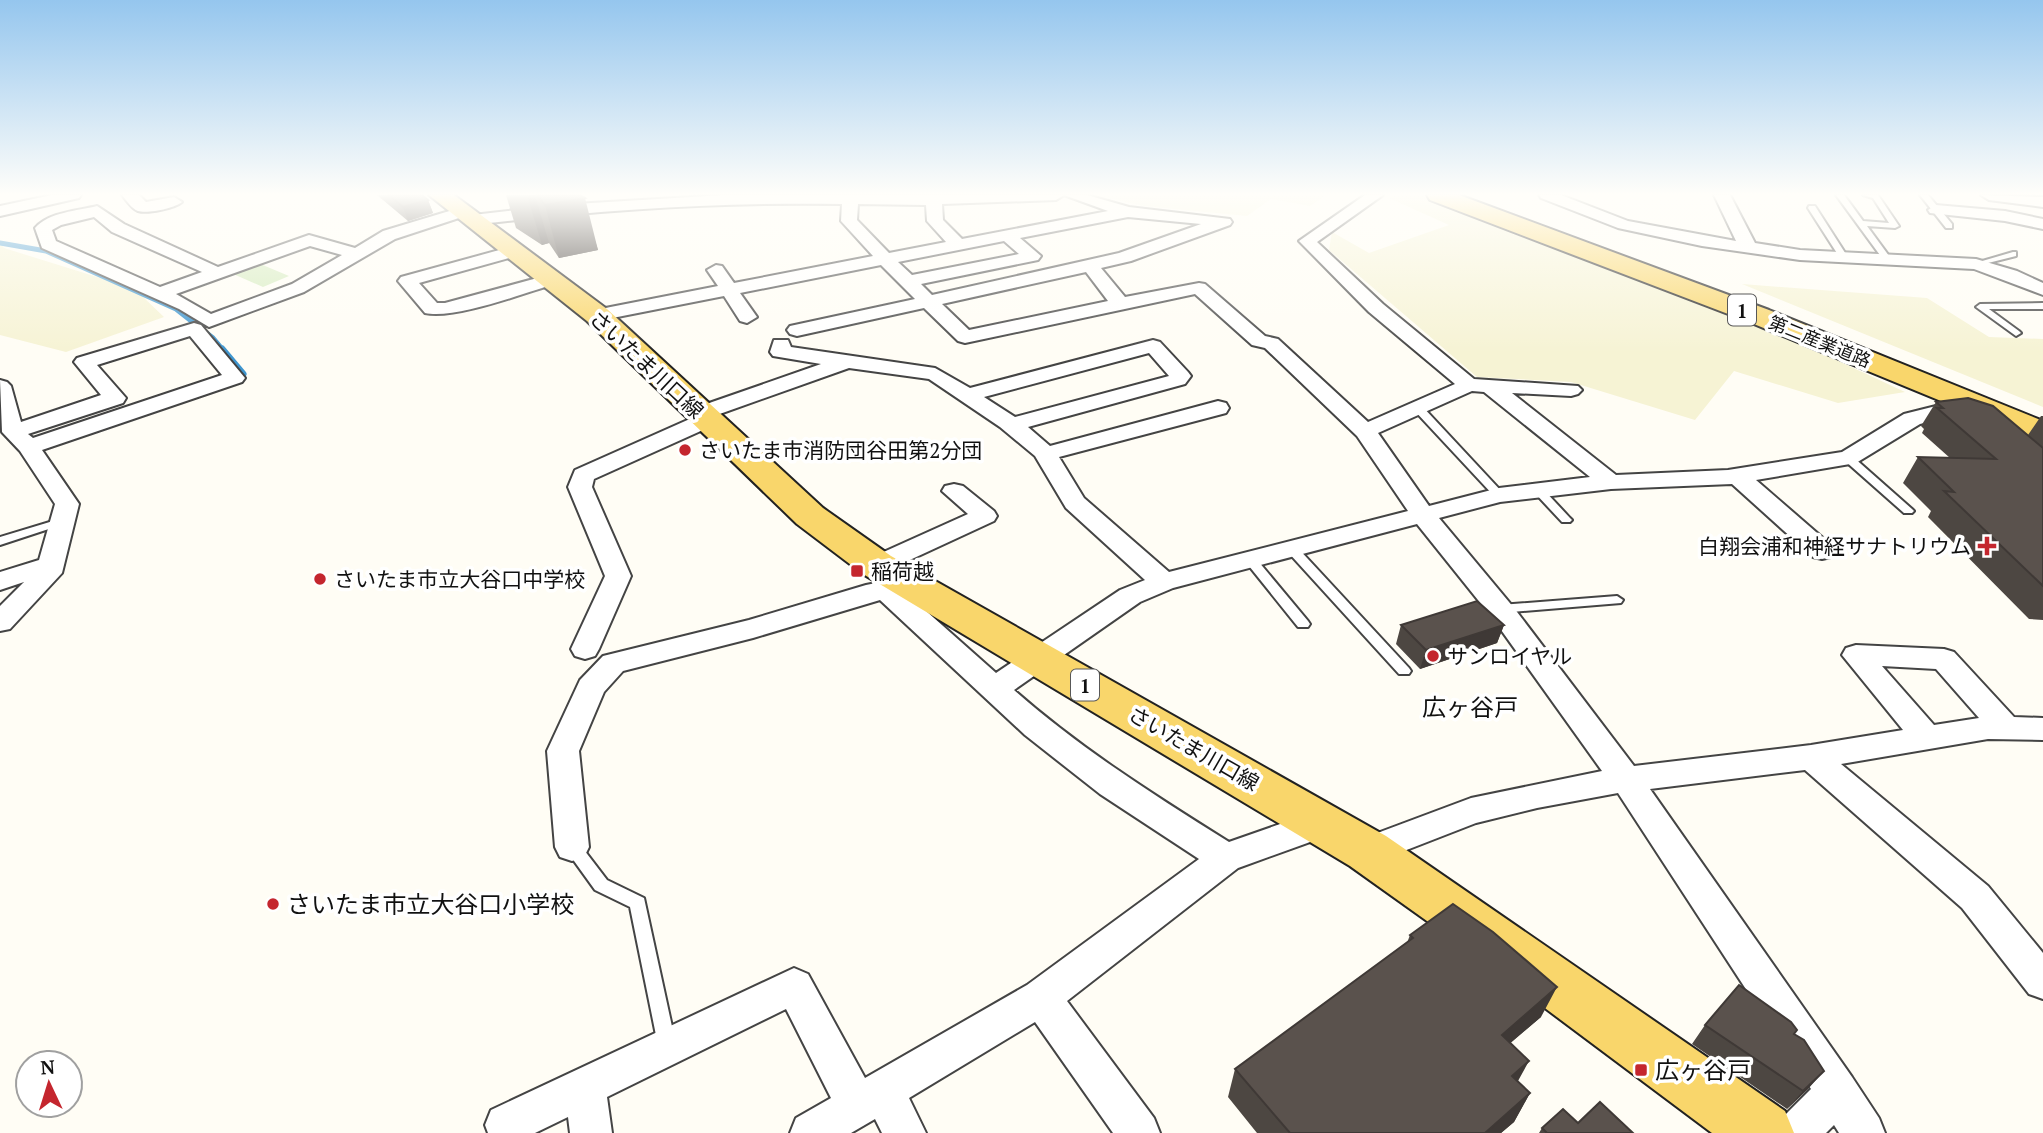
<svg xmlns="http://www.w3.org/2000/svg" width="2043" height="1133" font-family="'PT Serif','Noto Sans JP',serif">
<style>
.farmland{fill:#f6f3d4}
.green{fill:#d5ebbd}
.lines{fill:none;stroke-linecap:round;stroke-linejoin:round}
.stream-far1{stroke:#3f96cf;stroke-width:5}
.stream{stroke:#3f96cf;stroke-width:7}
.lane-casing{stroke:#444;stroke-width:4}
.street-casing{stroke:#444;stroke-width:4}
.primary-casing{stroke:#222;stroke-width:4}
.lane{fill:#fff;fill-rule:evenodd}
.street{fill:#fff;fill-rule:evenodd}
.primary{fill:#f9d66b;fill-rule:evenodd}
.wall{fill:#4d4742}
.shaded-wall{fill:#3f3936}
.building{fill:#5a524d;stroke:#3f3936;stroke-width:2}
.poi-dot{fill:#c4262e;stroke:#fff;stroke-width:2.5}
.labels{text-anchor:middle;dominant-baseline:central;stroke-width:7;stroke-linejoin:round;paint-order:stroke}
.far-street-label{font-size:18px;fill:#111;stroke:#fff}
.shield{fill:#fff;stroke:#585858;stroke-width:2}
.shield-label{font-size:19px;font-weight:bold;fill:#111}
.street-label{font-size:21px;fill:#111;stroke:#fff}
.poi-label{font-size:21px;fill:#111;stroke:#fff;text-anchor:start}
.quarter-label{font-size:24px;fill:#111;stroke:#fff}
.near-poi-label{font-size:24px;fill:#111;stroke:#fff;text-anchor:start}
</style>
<rect width="100%" height="100%" fill="#fffdf5"/>
<path class="farmland" d="M1095,195h231l-16,11 -39,-7 -24,17 -103,-10z
M1395,195h25l171,65 198,78 116,54 -67,11 -104,-32 -39,49 -124,-38 -94,-5 -148,-127 3,-18 37,21 80,-28 -60,-27z
M0,243l4,5 106,33 32,15 22,21 -98,35 -66,-17z
M1742,284l185,14 62,39 54,2v68z"/>
<path class="green" d="M258,263l31,13 -26,11 -32,-14z"/>
<g class="lines">
<path class="stream-far1" d="M0,243l46,8 130,58 37,29 10,12"/>
<path class="stream" d="M222,349l21,25"/>
<defs>
<path id="lane" d="M1836,195h8l19,26 26,2 -16,-25 -10,-3h15l21,31 -4,2 -28,-2 25,34 -1,2h-6z
M1920,195h8l24,29v4h-6z
M1809,206h6l34,53 -1,2h-6l-34,-53z
M2013,252h3v4l-40,10 -4,-2z
M2043,303v6h-54l30,22 2,2 -5,3 -40,-29 4,-3z
M1417,404l4,1 82,88 2,2 -2,2h-8l-82,-88 -1,-2z
M1848,455l4,1 60,53 2,2 -2,2h-8l-60,-53 -1,-2z
M1538,487l4,1 28,30 2,2 -2,2h-8l-28,-30 -2,-2 2,-2z
M63,518l4,1 2,2 -2,2 -67,22v-8z
M1291,544l4,1 114,123 2,3 -2,3h-10l-112,-123 -2,-3 2,-3z
M1249,554l4,1 55,66 2,3 -2,3h-10l-53,-66 -2,-3 2,-3z
M1617,596l6,4 -2,3 -121,10 -6,-4 6,-4z
M572,840l6,2 29,38 37,18 32,147 -2,6 -7,3 -7,-3 -2,-6 -28,-138 -35,-17 -31,-43 2,-5z"/>
<path id="street" d="M52,195h29l-2,3 -79,18v-10z
M122,195h17l7,7 28,-5 8,5c-7,6 -34,12 -44,9 -6,-2 -12,-11 -16,-16z
M724,195h363l42,12 101,12 2,3 -2,3 -99,36 -30,7 24,29 74,-14 6,1 60,52 13,3 90,83 87,-38 -86,-72 -70,-71 66,-46h18l-66,47 66,62 91,75 104,7 4,4 -4,4 -7,2 -59,-3 104,82 112,-5 114,-18 62,-38 32,-8 35,4 3,5 -3,5h-35l-16,4 -64,39 -100,17 75,65 4,6 -4,6 -9,2 -9,-2 -81,-73 -121,5 -111,13 -61,16 75,90 120,158 177,-21 92,-15 -61,-75 4,-7 10,-3 88,4 10,3 60,65 29,1v22l-55,-1 -147,25 147,122 55,67v46l-14,-5 -67,-86 -157,-138 -155,19 202,288 27,41 6,15h-46l-5,-8 -8,8h-50l6,-15 29,-29 -193,-296 -81,15 -61,15 -108,42 -12,-4 -5,-10 5,-10 115,-43 131,-27 -108,-151 -77,-96 -244,64 -33,14 -126,88c67,59 140,105 215,152l94,-33 12,4 5,10 -5,10 -97,35 -171,133 87,117 6,15h-47l-78,-111 -126,76 17,35h-44l-7,-14 -24,14h-61l6,-15 35,-20 -45,-89 -179,88 5,36h-42l-2,-16 -33,16h-47l-3,-8 6,-15 303,-142 14,6 57,104 162,-93 172,-126 -99,-65 -75,-59 -145,-135 -127,38 -130,33 -19,21 -25,59 10,96 -5,10 -12,4 -12,-4 -5,-10 -8,-96 33,-71 23,-24 146,-36 117,-35 45,-9 9,3 4,6 -4,6 -13,3 89,79 124,-83 25,-10 -79,-72 -31,-52 -35,-29 -71,-48 -80,-11 -135,48 3,4 -3,5 -120,54 -2,8 39,89 -32,73 -4,7 -10,3 -10,-3 -4,-7 34,-73 -37,-89 7,-17 117,-52 -3,-4 3,-5 129,-45 -48,-8 -3,-4 4,-12h14l3,7 144,21 35,20 183,-48 7,2 28,30 3,4 -6,8 -157,43 22,19 168,-45 8,2 3,5 -3,5 -167,44 25,41 85,74 239,-61 -51,-75 -92,-88 -13,-3 -57,-51 -230,49 -7,-2 -34,-33 -127,28 -7,-2 -3,-4 3,-4 125,-27 -34,-34 -141,28 17,24 -10,6 -7,-2 -16,-25 -127,25 -10,-6 3,-4 128,-25 -11,-16 9,-5 6,1 12,17 139,-27 -32,-35 1,-17c-123,-2 -246,6 -369,21l-8,-5 8,-5 85,-10zM1064,195l44,16 -146,28 -19,-19 -1,-16 114,-4zM858,204l68,1 1,16 19,21 -57,11 -32,-33zM1128,217l73,7 -82,29 -187,42 -11,-11 117,-24 3,-4 -21,-18zM1004,241l15,13 -107,21 -14,-13zM1086,272l22,29 -139,29 -27,-26zM1149,353l20,23 -154,41 -31,-20zM1472,391l12,1 106,85 -91,11 -70,18 -51,-73zM1882,666l54,3 43,49 -45,7z
M1539,195h22l67,26 108,20 -22,-46h16l25,48 45,7 176,9 41,12 26,12v12l-69,-26 -174,-9 -98,-14 -84,-18 -77,-30z
M1981,195l62,2v10l-54,-7z
M1936,205l69,6 38,8v10l-38,-8 -75,-8 -2,-3z
M97,206l27,18 94,43 91,-32 46,13 28,-17 73,-22h12l2,3 -2,3 -73,24 -91,53 -95,35 -30,-18 -137,-61 -7,-20c14,-16 42,-17 62,-22zM94,217l18,15 90,40 -42,15 -104,-46 -4,-11 9,-5zM310,246l32,9 -50,29 -81,30 -35,-20z
M514,246l6,1 3,4 -3,4 -101,28 18,20h8l107,-29 9,5 -3,4c-31,9 -104,37 -133,30l-27,-32 3,-4z
M194,323l7,2 44,53 -3,4 -200,68 37,54 -17,69 -52,56 -10,2v-25l24,-24 -24,8v-18l39,-12 16,-56 -35,-53 -18,-19 -2,-52 7,2 4,4 10,36 80,-27 -27,-33 3,-4zM190,336l32,39 -189,63 -5,-4 95,-31 3,-5 -29,-33z
M954,484l9,2 31,25 3,5 -3,5 -108,50 -9,2 -9,-2 -4,-6 4,-6 100,-45 -26,-23 3,-5z"/>
<path id="primary" d="M429,195h25l153,114 216,199 68,48 495,280 399,275 9,22h-82l-250,-187 -112,-80 -487,-292 -66,-50 -210,-203z
M1427,195h32l310,115 274,111v22l-294,-121 -319,-122z"/>
</defs>
<use href="#lane" class="lane-casing"/>
<use href="#street" class="street-casing"/>
<use href="#primary" class="primary-casing"/>
<use href="#lane" class="lane"/>
<use href="#street" class="street"/>
<use href="#primary" class="primary"/>
</g>
<path class="wall" d="M377,195h45l6,5 5,13 -25,8z
M506,195h74l18,55 -39,8 -10,-15 -7,2 -26,-17z
M1936,402l92,33 13,-19h2v204l-14,-1 -101,-102 3,-6 -28,-28 15,-26 32,1 -28,-25 2,-4 -3,-3z
M1401,625h103l-7,18 -77,26 -24,-25z
M1410,935l131,82 -31,26 8,38 12,12 -16,29 -13,11h-244l-29,-36 7,-28 172,-126z
M1705,1025l89,9 14,55 -21,20 -95,-65z
M1578,1123l55,10h-94l3,-5z"/>
<path class="shaded-wall" d="M527,195h8l14,48 -7,2z
M585,198l13,52 -39,8 -14,-53z
M428,200l5,13 -25,8 -5,-14z
M1504,625l-7,18 -77,26 6,-19z
M1557,987l-16,30 -55,47 16,-29z
M1529,1061l-16,29 -1,-14z
M1824,1071l-16,18 -21,20 16,-18z
M1530,1093l-16,29 -13,11h-16z"/>
<path class="building" d="M389,195h33l6,5 -25,7z
M537,195h43l5,3 -40,7z
M1968,398l25,8 50,42v138l-99,-95 10,1 -36,-35 78,2 -59,-51h6l-7,-6z
M1477,601l27,24 -78,25 -25,-25z
M1453,904l40,28 64,55 -55,48 27,26 -17,15 18,17 -45,40h-195l-55,-64 178,-131 -3,-3z
M1739,985l52,37 6,8 -3,4 10,6 20,31 -21,20 -98,-66z
M1600,1102l33,31h-86l-5,-5 21,-19 15,14z"/>
<linearGradient id="sky" x2="0" y2="1"><stop stop-color="#95c6ee"/><stop offset="0.55" stop-color="#fffefa"/><stop offset="1" stop-color="#fffefa" stop-opacity="0"/></linearGradient>
<rect width="2043" height="353" fill="url(#sky)"/>
<g class="poi-dot">
<circle cx="685" cy="450" r="7"/>
<path d="M1983.5 535.5h7v7h7v7h-7v7h-7v-7h-7v-7h7z"/>
<rect x="850" y="564" width="14" height="14" rx="3.5"/>
<circle cx="320" cy="579" r="7"/>
<circle cx="1433" cy="656" r="7"/>
<circle cx="273" cy="904" r="7"/>
<rect x="1634" y="1063" width="14" height="14" rx="3.5"/>
</g>
<g class="labels">
<g class="far-street-label">
<text transform="translate(1820 341) rotate(22)">第二産業道路</text>
</g>
<g class="shield">
<rect x="1728" y="294.5" width="28" height="31" rx="5"/>
<rect x="1071" y="669.5" width="28" height="31" rx="5"/>
</g>
<g class="shield-label">
<text x="1742" y="310">1</text>
<text x="1085" y="685">1</text>
</g>
<g class="street-label">
<text transform="translate(647 364) rotate(43)">さいたま川口線</text>
<text transform="translate(1194 748) rotate(30)">さいたま川口線</text>
</g>
<g class="poi-label">
<text x="699" y="450">さいたま市消防団谷田第2分団</text>
<text x="1971" y="546" text-anchor="end">白翔会浦和神経サナトリウム</text>
<text x="871" y="571">稲荷越</text>
<text x="334" y="579">さいたま市立大谷口中学校</text>
<text x="1447" y="656">サンロイヤル</text>
</g>
<g class="quarter-label">
<text x="1470" y="707">広ヶ谷戸</text>
</g>
<g class="near-poi-label">
<text x="287" y="904">さいたま市立大谷口小学校</text>
<text x="1655" y="1070">広ヶ谷戸</text>
</g>
</g>
<g transform="translate(49 1084) rotate(356)"><circle r="33" fill="#ffffff" stroke="#a0a0a0" stroke-width="2"/>
<path d="M0-5L12 26L0 18L-12 26Z" fill="#c4262e"/>
<text y="-10" font-size="19" font-weight="bold" text-anchor="middle" fill="#111111">N</text>
</g>
</svg>
